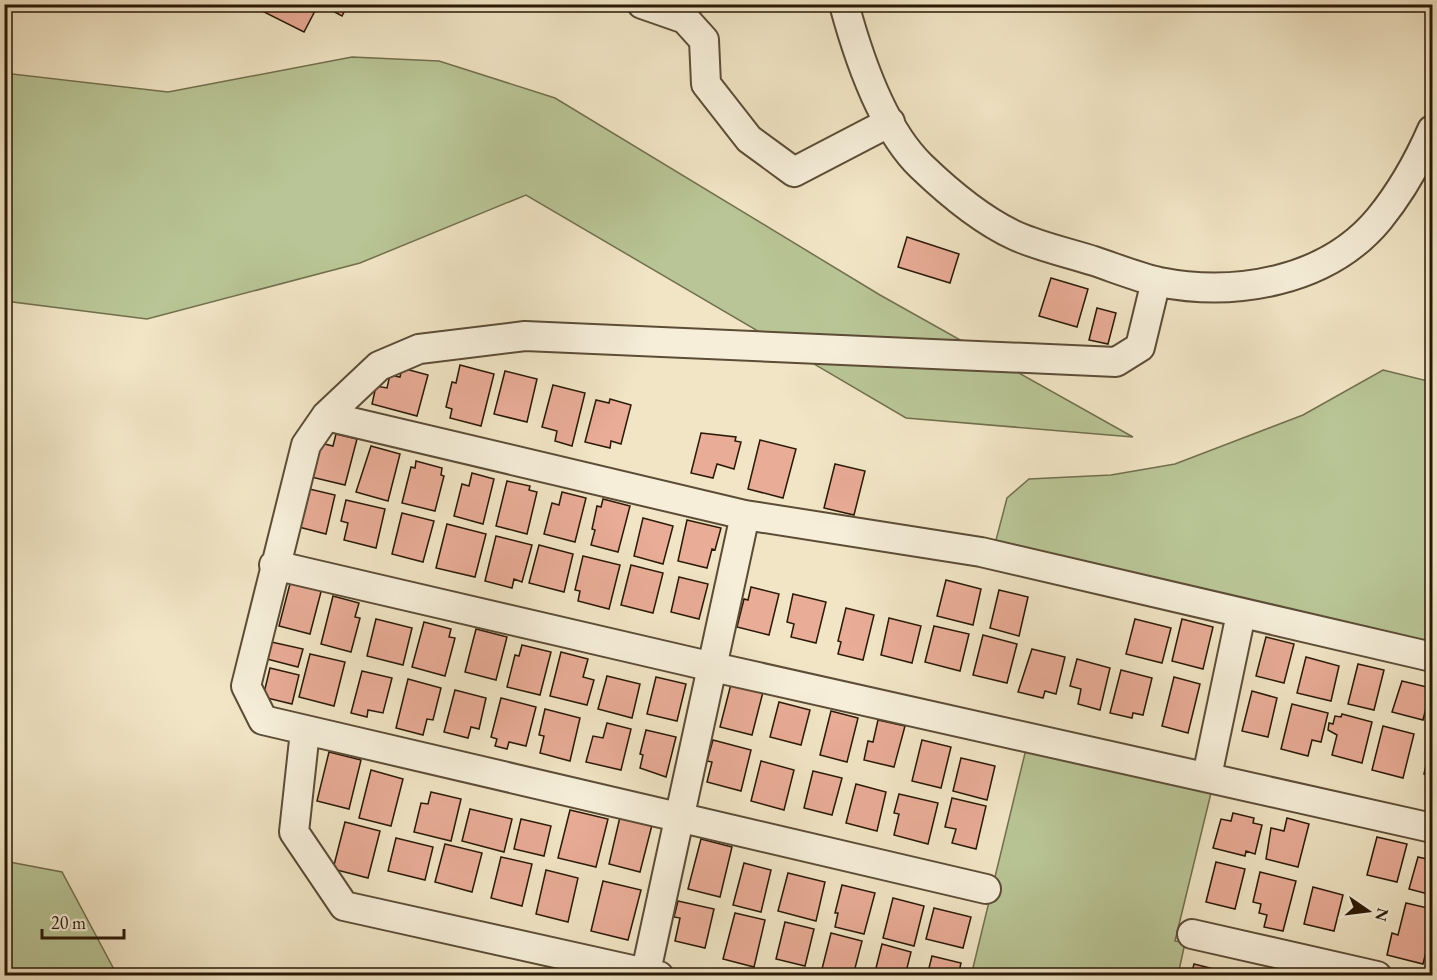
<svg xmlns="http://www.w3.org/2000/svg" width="1437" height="980" font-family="'EB Garamond',serif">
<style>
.green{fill:#b9c596;stroke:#726f4e;stroke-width:1.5}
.building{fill:#e9ac97;stroke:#2a1906;stroke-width:1.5}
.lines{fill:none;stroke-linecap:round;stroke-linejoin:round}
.minor-casing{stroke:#5c4c36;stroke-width:32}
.minor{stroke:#f6eed9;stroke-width:28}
</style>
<rect width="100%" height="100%" fill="#f1e5c5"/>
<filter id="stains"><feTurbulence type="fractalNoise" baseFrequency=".00333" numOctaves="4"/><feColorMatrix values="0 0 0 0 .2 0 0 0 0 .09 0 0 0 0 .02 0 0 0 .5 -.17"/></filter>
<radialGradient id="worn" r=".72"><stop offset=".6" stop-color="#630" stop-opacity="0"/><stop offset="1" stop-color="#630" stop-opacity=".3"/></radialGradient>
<path class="green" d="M352,57l87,4 116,37 325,197 253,142 -227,-19 -380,-223 -166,68 -213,56 -142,-18 -1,-228 164,19z
M1383,370l49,12v262l-437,-100 12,-46 22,-19 82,-4 64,-11 128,-49z
M1026,749l185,44 -36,148 10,2 -7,32 -207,1z
M4,861l58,11 55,103h-112z"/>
<path class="building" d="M110,4h32v6l-33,-3z
M260,4h52l5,3 -13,25 -46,-23z
M326,4h22l-6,12 -17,-9z
M907,237l52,17 -9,29 -52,-16z
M1051,278l37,11 -11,38 -38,-11z
M1097,308l19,5 -8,31 -19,-4z
M460,365l34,9 -13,52 -31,-8 2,-9 -6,-2 6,-25 4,1z
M402,368l26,7 -11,41 -45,-12 4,-18 11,2 3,-13 10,2z
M505,371l32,8 -10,43 -33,-8z
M553,385l32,8 -13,53 -17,-5 2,-10 -15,-4z
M610,399l21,6 -10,39 -10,-3 -1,7 -25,-6 11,-42 13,3z
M701,433l35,4 -1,4 6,1 -7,27 -17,-5 -4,14 -22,-5z
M336,434l21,5 -12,46 -38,-9 9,-34 17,4z
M760,440l36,9 -13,49 -35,-9z
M371,446l29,8 -12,47 -32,-9z
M416,461l26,7 -1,7 3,1 -9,35 -33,-8 9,-36 4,1z
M835,464l30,7 -11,44 -30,-7z
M472,473l22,6 -11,45 -29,-8 8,-32 7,2z
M507,481l23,5 -1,4 8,2 -10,42 -31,-8z
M301,487l34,8 -9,39 -35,-9z
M562,492l24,6 -11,44 -31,-8 8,-31 7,2z
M603,499l27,7 -12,46 -27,-7 4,-15 -3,-1 5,-23 4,1z
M346,500l39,9 -9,39 -32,-8 4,-17 -7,-2z
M402,513l32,8 -11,41 -31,-8z
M643,518l30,8 -10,38 -29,-8z
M687,520l34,8 -6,22 -3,-1 -5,19 -29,-7z
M447,524l39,10 -11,43 -39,-9z
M496,536l36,9 -10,37 -8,-3 -2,9 -27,-7z
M539,545l34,9 -9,38 -35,-9z
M583,556l37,9 -11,44 -31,-8 2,-10 -5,-1z
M631,565l32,8 -10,40 -32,-8z
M679,577l29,7 -9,35 -28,-7z
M291,580l31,8 -12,46 -31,-8z
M946,580l35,9 -8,36 -36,-9z
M751,587l28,7 -10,41 -32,-8 7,-28 4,1z
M999,590l29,7 -9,39 -29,-8z
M793,594l33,8 -10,41 -25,-6 3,-13 -7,-2z
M333,596l26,7 -4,14 5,1 -9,34 -30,-8z
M846,608l28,7 -11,45 -25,-6 3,-12 -3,-1z
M889,618l32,8 -9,37 -31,-8z
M376,619l36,9 -9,37 -36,-9z
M1135,619l36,9 -9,35 -36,-9z
M1182,619l31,8 -10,42 -31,-8z
M424,622l27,7 -2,8 6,1 -10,38 -33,-9z
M934,626l35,8 -9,37 -35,-9z
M476,629l31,8 -11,43 -31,-8z
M983,635l34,9 -10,39 -34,-8z
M1266,637l28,7 -10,39 -28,-7z
M267,641l36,8 -5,18 -35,-9z
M522,645l29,7 -11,43 -33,-8 8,-32 4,1z
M1032,649l33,8 -9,37 -11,-3 -2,7 -25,-6z
M561,652l27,7 -5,18 11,3 -7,25 -37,-9z
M310,654l35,8 -11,44 -35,-9z
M1306,657l33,9 -8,35 -34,-8z
M1077,659l33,9 -10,42 -22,-6 3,-15 -11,-3z
M1358,664l26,6 -10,40 -26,-6z
M270,668l29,7 -7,29 -29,-7z
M1121,670l31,8 -9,37 -10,-2 -1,5 -22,-5z
M362,671l30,7 -9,35 -15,-3 -1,7 -16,-4z
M607,676l33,8 -8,34 -34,-9z
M656,677l30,7 -9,37 -30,-7z
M1174,677l26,7 -12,49 -26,-7z
M408,679l33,9 -8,32 -6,-1 -4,16 -27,-7z
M1402,681l29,7 -8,32 -31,-8z
M731,684l32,8 -11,43 -32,-8z
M455,690l31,8 -7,31 -8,-2 -3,11 -24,-6z
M1252,691l25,7 -9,39 -26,-6z
M501,698l35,9 -10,39 -17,-4 -2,7 -12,-3 2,-7 -6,-2z
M779,702l31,8 -9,35 -31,-8z
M1292,704l36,9 -7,29 -9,-2 -4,16 -27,-7z
M545,709l35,9 -10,43 -30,-8 4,-17 -5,-1z
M831,711l27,7 -11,44 -27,-7z
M1342,714l30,8 -10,41 -30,-8 5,-20 -9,-5 1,-7 4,1 2,-8 6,1z
M878,720l27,6 -11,41 -30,-7 4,-19 5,1z
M607,723l24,6 -10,41 -35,-8 7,-26 10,2z
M1383,726l31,8 -11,44 -31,-8z
M646,730l30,7 -10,40 -26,-9 3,-13 -3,-1z
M1432,738v39l-8,-3z
M713,740l38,10 -10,41 -34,-9 5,-20 -5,-1z
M922,740l29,7 -10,41 -29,-7z
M329,752l32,8 -12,49 -32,-8z
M961,758l34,8 -8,34 -34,-9z
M761,761l33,9 -10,40 -33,-9z
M371,770l32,9 -12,47 -32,-8z
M813,771l29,7 -10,37 -28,-7z
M856,784l30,8 -9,39 -31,-8z
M431,792l30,7 -10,42 -37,-9 7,-29 7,1z
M899,794l39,9 -10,41 -34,-9 5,-21 -5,-1z
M952,798l34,8 -10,43 -24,-6 4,-14 -11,-2z
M470,809l42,10 -8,33 -42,-11z
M570,810l38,9 -12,48 -38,-9z
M1233,813l21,5 -1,5 9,2 -7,29 -9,-3 -1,5 -32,-8 8,-29 10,2z
M620,817l32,8 -12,47 -31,-8z
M1287,818l22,6 -11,43 -32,-8 5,-31 13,3z
M521,819l30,7 -7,30 -30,-7z
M345,822l35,9 -12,47 -35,-9z
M1377,837l30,7 -10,38 -30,-7z
M396,838l37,9 -8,33 -37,-9z
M701,839l31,8 -12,50 -32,-8z
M445,844l37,9 -10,39 -37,-10z
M501,857l31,7 -10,42 -31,-8z
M1418,857l14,3v35l-23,-6z
M1216,862l29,7 -10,40 -29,-7z
M744,863l27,7 -10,42 -28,-7z
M546,870l32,8 -10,44 -32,-8z
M1260,872l36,9 -13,50 -19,-4 3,-12 -8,-2 2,-9 -8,-2z
M788,873l37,9 -9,39 -38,-10z
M603,881l38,9 -13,50 -37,-9z
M842,885l33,8 -11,41 -29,-7 3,-14h-3z
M1313,887l30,8 -9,36 -30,-7z
M893,898l31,8 -10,40 -31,-8z
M678,901l36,8 -9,39 -30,-7 5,-23 -6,-1z
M1406,903l26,6v19l-9,36 -36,-9 5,-22 6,2z
M934,908l37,9 -8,31 -37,-9z
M735,913l30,7 -11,47 -31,-8z
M785,922l29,7 -9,37 -29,-7z
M831,933l31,8 -9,35 -32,-3z
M882,944l29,8 -6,24h-31z
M932,956l29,7 -3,13h-31z
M567,964l39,12h-41z
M1194,964l32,8 -1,4h-34z
M1239,970l24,6h-26z"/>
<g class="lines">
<defs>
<path id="minor" d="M642,4l43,15 19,21 2,44 43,55 45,33 96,-50
M844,4c14,52 38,124 77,162 27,26 62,55 95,70 25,11 53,17 78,25 21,7 43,16 65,21 76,15 168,0 220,-63 22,-27 39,-57 53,-89
M326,416l419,99 236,37 451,105
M274,565l439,102 719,161
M305,731l-11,101 50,74 315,70
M1207,776l34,-162
M986,889l-723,-169 -17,-34 60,-241 20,-29 53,-50 40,-17 106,-13 591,26 24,-15 16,-66
M1192,934l185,42
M645,976l100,-461"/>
</defs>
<use href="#minor" class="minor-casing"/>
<use href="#minor" class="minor"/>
</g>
<rect width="1437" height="980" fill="none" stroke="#f1e5c5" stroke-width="24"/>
<rect x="6" y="6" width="1425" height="968" fill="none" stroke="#2a1906" stroke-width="3"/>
<rect x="12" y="12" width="1413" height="956" fill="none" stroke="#2a1906" stroke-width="1.5"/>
<g transform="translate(1368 911) rotate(104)" stroke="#f6eed9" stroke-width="4.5" paint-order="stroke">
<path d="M0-4.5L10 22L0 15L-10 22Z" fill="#2a1906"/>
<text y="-9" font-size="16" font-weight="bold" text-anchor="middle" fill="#2a1906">N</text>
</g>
<path d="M42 929v9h82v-9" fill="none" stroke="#2a1906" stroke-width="3"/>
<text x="51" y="929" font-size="18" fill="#2a1906" stroke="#f6eed9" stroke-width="4.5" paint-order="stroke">20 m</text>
<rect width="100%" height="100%" filter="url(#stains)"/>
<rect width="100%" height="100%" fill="url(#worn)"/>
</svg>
